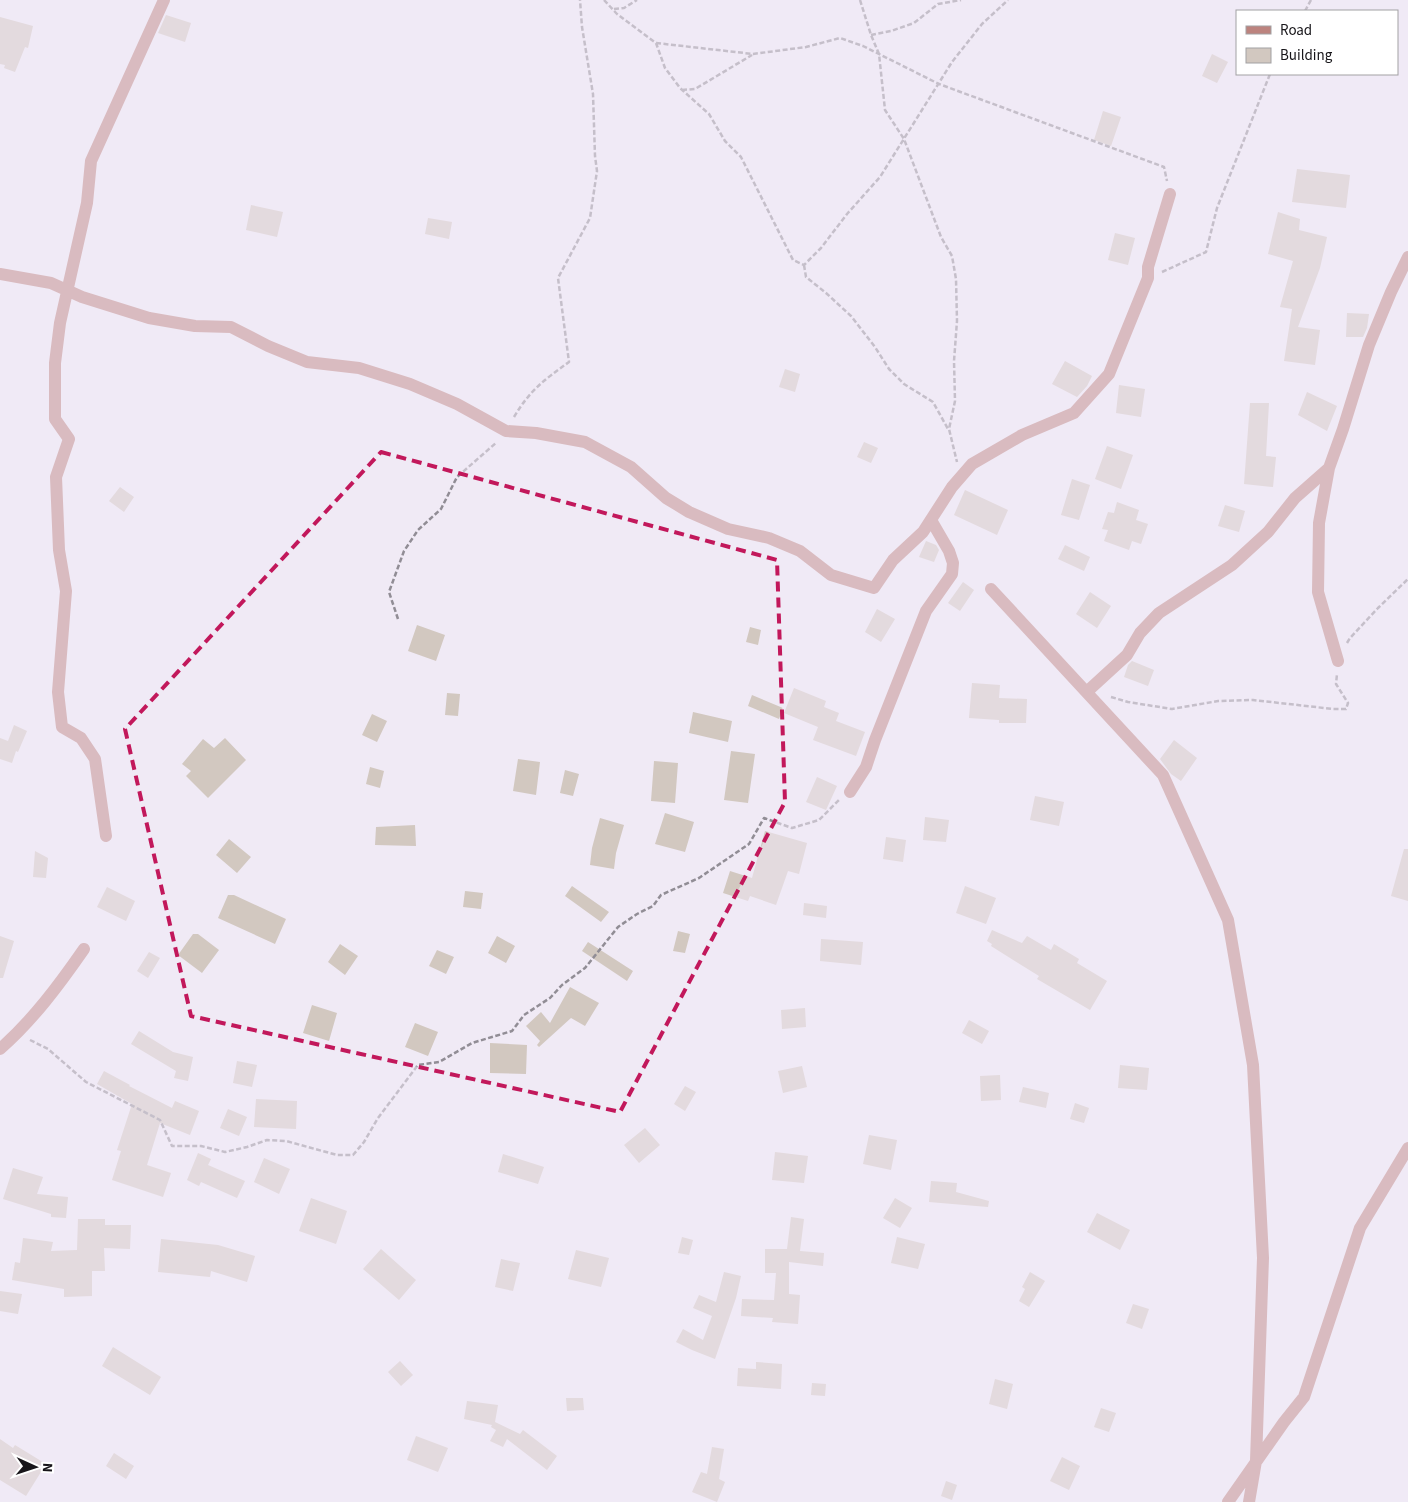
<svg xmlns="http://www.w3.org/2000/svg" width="1408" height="1502" font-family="'Source Sans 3',sans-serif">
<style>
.building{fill:#d2c8c0}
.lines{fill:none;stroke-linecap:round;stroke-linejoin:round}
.path{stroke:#918d95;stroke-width:2.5;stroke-dasharray:5 2.5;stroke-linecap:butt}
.street{stroke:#bc837e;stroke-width:12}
.marked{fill:none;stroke:#c2185b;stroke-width:4;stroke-dasharray:10 6;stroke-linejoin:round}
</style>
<rect width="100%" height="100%" fill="#f0eaf5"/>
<path class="building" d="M166,15l25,8 -6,19 -27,-9z
M0,17l33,9 -5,22 -3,-1 -10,25 -11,-4 1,-3 -5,-1z
M1212,54l16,8 -11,21 -15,-7z
M1103,111l18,6 -10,29 -17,-6z
M1297,169l53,6 -4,33 -54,-6z
M251,205l32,7 -6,25 -31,-7z
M1278,212l22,7 -1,11 28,7 -7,31 -22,59 22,3 -5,35 -31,-4 8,-52 -12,-2 13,-46 -25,-7z
M428,218l24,4 -3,17 -24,-5z
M1115,233l20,5 -7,27 -20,-5z
M1347,313l22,1 -2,14 -4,9h-17z
M1065,361l27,15 -5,10 -10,11 -25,-13z
M785,369l15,5 -5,18 -16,-5z
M1119,385l26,4 -4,28 -25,-4z
M1307,392l30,14 -10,25 -29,-16z
M1250,403h19l-3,53 10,1 -3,30 -29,-3z
M864,442l14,6 -7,15 -14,-6z
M1107,446l26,9 -12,34 -26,-10z
M1072,479l18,6 -11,35 -18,-5z
M120,487l14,10 -10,15 -15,-11z
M965,490l43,20 -11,25 -43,-20z
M1117,502l22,8 -3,10 12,4 -7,20 -9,-3 -3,9 -25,-9 4,-11 -6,-1 6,-17 6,1z
M1225,505l20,6 -6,21 -21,-6z
M926,541l10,4 3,5 -5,12 -15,-5z
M1065,545l25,12 -6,14 -26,-12z
M963,582l11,8 -14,21 -12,-8z
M1090,592l21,14 -14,22 -21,-14z
M877,609l18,10 -14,23 -16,-10z
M417,625l28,10 -9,26 -28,-10z
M750,627l11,3 -3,15 -12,-3z
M1132,661l22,9 -6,16 -24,-9 4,-12z
M972,683l28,2 -1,13 28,1 -1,24h-27v-3l-30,-2z
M794,688l32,13 -2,6 15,6 -3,8 29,11 -9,24 -43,-16 5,-13 -34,-14z
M447,693l13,1 -2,22 -13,-1z
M752,695l31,13 -4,11 -31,-13z
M693,712l39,9 -4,21 -39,-9z
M372,714l15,7 -10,21 -15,-7z
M14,725l13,6 -9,21 -2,-1 -4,12 -12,-4v-21l8,3z
M225,738l21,22 -38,38 -22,-22 5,-5 -9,-7 21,-25 11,9z
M1174,740l23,18 -16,23 -10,-7 -11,-15z
M731,751l24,3 -7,49 -24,-3z
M518,759l22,3 -4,33 -23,-4z
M654,761l24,2 -3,40 -24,-2z
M370,767l14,4 -4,17 -14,-4z
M565,770l14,4 -6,22 -13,-3z
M817,777l20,9 -11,24 -20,-8z
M1035,796l29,6 -5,24 -29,-6z
M665,813l29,9 -9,30 -30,-8z
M925,817l24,3 -3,22 -23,-2z
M600,818l24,7 -8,28 -2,16 -24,-4 2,-17z
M415,825l1,21 -41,-1 1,-18z
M765,831l42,12 -8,31 -11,-3 -12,34 -26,-9 -2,5 -25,-8 7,-22 22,7z
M886,837l20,3 -3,22 -20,-3z
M229,839l22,18 -14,16 -21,-18z
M1404,849h4v52l-17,-5z
M35,851l13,7 -2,20 -13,-1z
M572,886l37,26 -8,10 -36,-26z
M965,886l31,12 -10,26 -30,-11z
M107,887l28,14 -9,20 -29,-14z
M465,891l18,2 -2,16 -18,-2z
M228,895h6l52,24 -11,25 -57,-26z
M804,903l23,3 -1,12 -23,-3z
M992,930l30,13 5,-7 24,14 3,-6 25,15 -2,4 30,18 -17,29 -53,-31 2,-3 -48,-30 1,-2 -5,-3z
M678,931l12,3 -5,19 -12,-2z
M193,934h5l21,16 -17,23 -24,-18z
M0,936l14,5 -11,37h-3z
M497,936l18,10 -9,17 -18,-10z
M821,939l42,3 -2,23 -41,-4z
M588,942l45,29 -6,10 -45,-30z
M340,944l18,12 -13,19 -17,-13z
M437,950l17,7 -8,17 -17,-8z
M149,952l11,6 -12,20 -11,-7z
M570,987l29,16 -14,23 -14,-8 -32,29 -2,-2 3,-4 -14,-15 15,-14 9,11z
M312,1005l25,8 -8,28 -26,-8z
M805,1008l1,19 -24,2 -1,-19z
M969,1020l20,11 -7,13 -20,-11z
M415,1023l23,9 -10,24 -23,-9z
M139,1031l34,21 20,5 -5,24 -14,-3 2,-7 -45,-27z
M490,1043l37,2 -1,29 -36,-1z
M237,1061l20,4 -5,22 -19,-4z
M1120,1065l29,3 -2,22 -29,-2z
M802,1066l5,21 -24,6 -5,-22z
M104,1071l26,14 -1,1 43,22 3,-7 24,10 -9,24 -30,-12 -13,42 24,8 -8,24 -51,-17 9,-29 -4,-1 15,-46 -35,-20z
M1000,1075l1,25 -20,1 -1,-25z
M685,1086l11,6 -11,19 -11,-7z
M1023,1087l26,6 -3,15 -27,-6z
M256,1099l41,2 -1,28 -42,-2z
M1075,1103l14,5 -5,15 -14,-4z
M228,1109l19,8 -8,19 -19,-8z
M645,1128l15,17 -21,18 -15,-18z
M869,1135l28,5 -6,30 -28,-6z
M775,1152l33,4 -4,27 -32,-3z
M198,1153l13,6 -3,6 37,16 -8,17 -36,-16 -2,4 -12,-6z
M503,1154l41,13 -6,17 -40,-12z
M264,1158l26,11 -11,25 -25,-12z
M13,1168l30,9 -6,17 31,3 -2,21 -15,-1v-3l-48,-15z
M931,1181l26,2 -1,9 33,9 -1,6 -59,-5z
M311,1198l36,13 -11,33 -37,-13z
M895,1198l17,10 -12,20 -17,-10z
M1097,1213l33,17 -10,20 -33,-18z
M791,1217l13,2 -4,32 24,2 -1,13 -34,-4v32l11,1 -2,29 -26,-2 1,-4 -32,-2 1,-17 32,1 2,-27h-11v-24h22z
M78,1219h27v6h26l-1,24 -26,-1 1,23h-13v25l-28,1v-8l-52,-9 3,-18 5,1 3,-25 30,4 -2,9 26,-1z
M682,1237l11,3 -4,15 -11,-2z
M897,1237l28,7 -7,25 -27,-6z
M161,1239l57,6 37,11 -8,26 -36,-11 -1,6 -52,-5z
M381,1249l35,31 -17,20 -36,-31z
M576,1250l33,8 -8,29 -33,-8z
M501,1259l19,4 -7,28 -18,-4z
M724,1272l17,4 -5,22 -21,61 -23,-9 -16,-8 7,-13 20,11 9,-24 -19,-8 6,-13 17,7z
M1030,1272l15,9 -16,26 -10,-6 6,-12 -3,-2z
M0,1291l22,3 -4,20 -18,-3z
M1133,1304l16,5 -7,20 -16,-6z
M113,1347l48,30 -11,18 -48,-29z
M400,1361l13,14 -12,11 -13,-14z
M756,1362l26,2 -1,25 -44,-3 1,-18 18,1z
M995,1379l18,5 -6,25 -18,-5z
M812,1383l14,1 -1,12 -14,-1z
M566,1398h17l1,12 -17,1z
M467,1401l31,4 -3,17 25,12 3,-4 34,26 -10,14 -40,-31 -4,8 -13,-6 6,-11 -5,-3 1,-2 -28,-6z
M1101,1408l15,5 -7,19 -15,-5z
M416,1436l32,12 -10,24 -31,-12z
M0,1439l13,9 2,-3 31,19 -20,32 -26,-16z
M712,1447l12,2 -5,30 6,3 -8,20 -25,-10 9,-20 6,2z
M114,1453l20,13 -8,13 -20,-13z
M1062,1457l18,9 -11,24 -19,-9z
M946,1481l11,4 -5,15 -11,-4z"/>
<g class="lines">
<path class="path" d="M604,0l13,14 39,29 9,25 15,20 29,26 16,27 16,16 52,103 11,5 17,-17 26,-34 33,-37 72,-115 30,-38 26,-24
M860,0l11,35 8,19 6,56 19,29 37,98 11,19 4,23 1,42 -3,40 1,40 -6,28 8,33
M614,9l10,-1 13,-8
M1305,11l6,-11
M871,35l20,-4 23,-8 24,-19 23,-4
M656,43l97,11 53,-7 34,-9 23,8 76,38 225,83 3,14
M682,90l13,-1 57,-34
M804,265l2,12 20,16 25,23 24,31 14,22 15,15 29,18 15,27
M1162,272l44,-20 11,-44 53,-134
M514,417c16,-27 30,-37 55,-55l-11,-84 32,-60 7,-47 -2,-15 -2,-62 -11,-67 -2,-27
M398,619l-9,-27 15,-41 14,-21 23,-21 16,-32 40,-35
M1347,643l3,-5 28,-30 30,-29
M1111,697l17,5 44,7 46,-8 35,-1 80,9h13l2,-6 -12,-19 1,-10
M30,1040l18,9 38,33 74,38 12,26h29l24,6 22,-5 20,-7 19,1 51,14h16l11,-13 14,-24 40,-53 21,-3 33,-19 40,-12 12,-16 26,-17 12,-13 23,-17 33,-41 19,-13 16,-8 8,-11 38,-17 50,-34 15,-26 28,10 27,-8 20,-20"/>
<path class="street" d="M0,274l51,9 31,14 67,21 46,8 36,1 37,19 39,16 52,6 51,16 47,20 49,27 30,2 49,9 46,25 35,31 23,14 39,17 41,9 31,13 31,24 43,13 19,-28 30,-28 29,-45 20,-23 50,-29 52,-22 35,-39 39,-96v-11l22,-73
M991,589l172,186 65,145 25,145 10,193 -7,203 -7,41
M1338,661l-20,-69 1,-69 10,-55 14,-39 26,-84 22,-53 17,-35
M1091,688l36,-33 13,-22 19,-20 73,-48 36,-33 27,-34 34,-30
M850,792l16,-25 9,-27 51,-129 26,-37 1,-11 -4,-12 -18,-31
M106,836l-11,-77 -14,-21 -19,-11 -4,-35 8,-101 -7,-41 -3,-73 13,-38 -14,-20v-56l5,-40 27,-120 4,-42 73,-161
M0,1049c33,-29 59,-64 84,-100
M1228,1502l56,-80 20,-25 56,-169 48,-80"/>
</g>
<path d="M0 0H1408V1502H0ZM381,452l396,108 8,242 -165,310 -429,-96 -66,-287z" fill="#f0eaf5" fill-opacity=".55" fill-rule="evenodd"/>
<path class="marked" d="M381,452l396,108 8,242 -165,310 -429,-96 -66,-287z"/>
<rect x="1236" y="10" width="162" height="65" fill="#ffffff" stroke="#a2a1a3"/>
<rect x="1246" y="26" width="25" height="8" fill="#bc837e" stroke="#a2a1a3"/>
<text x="1280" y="35" font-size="15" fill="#171519">Road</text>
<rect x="1246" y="48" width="25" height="15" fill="#d2c8c0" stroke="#a2a1a3"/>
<text x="1280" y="60" font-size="15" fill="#171519">Building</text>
<g transform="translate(35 1467) rotate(93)" stroke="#ffffff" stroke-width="4" paint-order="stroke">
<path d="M0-4L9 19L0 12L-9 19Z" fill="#171519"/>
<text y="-8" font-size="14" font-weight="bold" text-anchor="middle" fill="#171519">N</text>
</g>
</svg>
